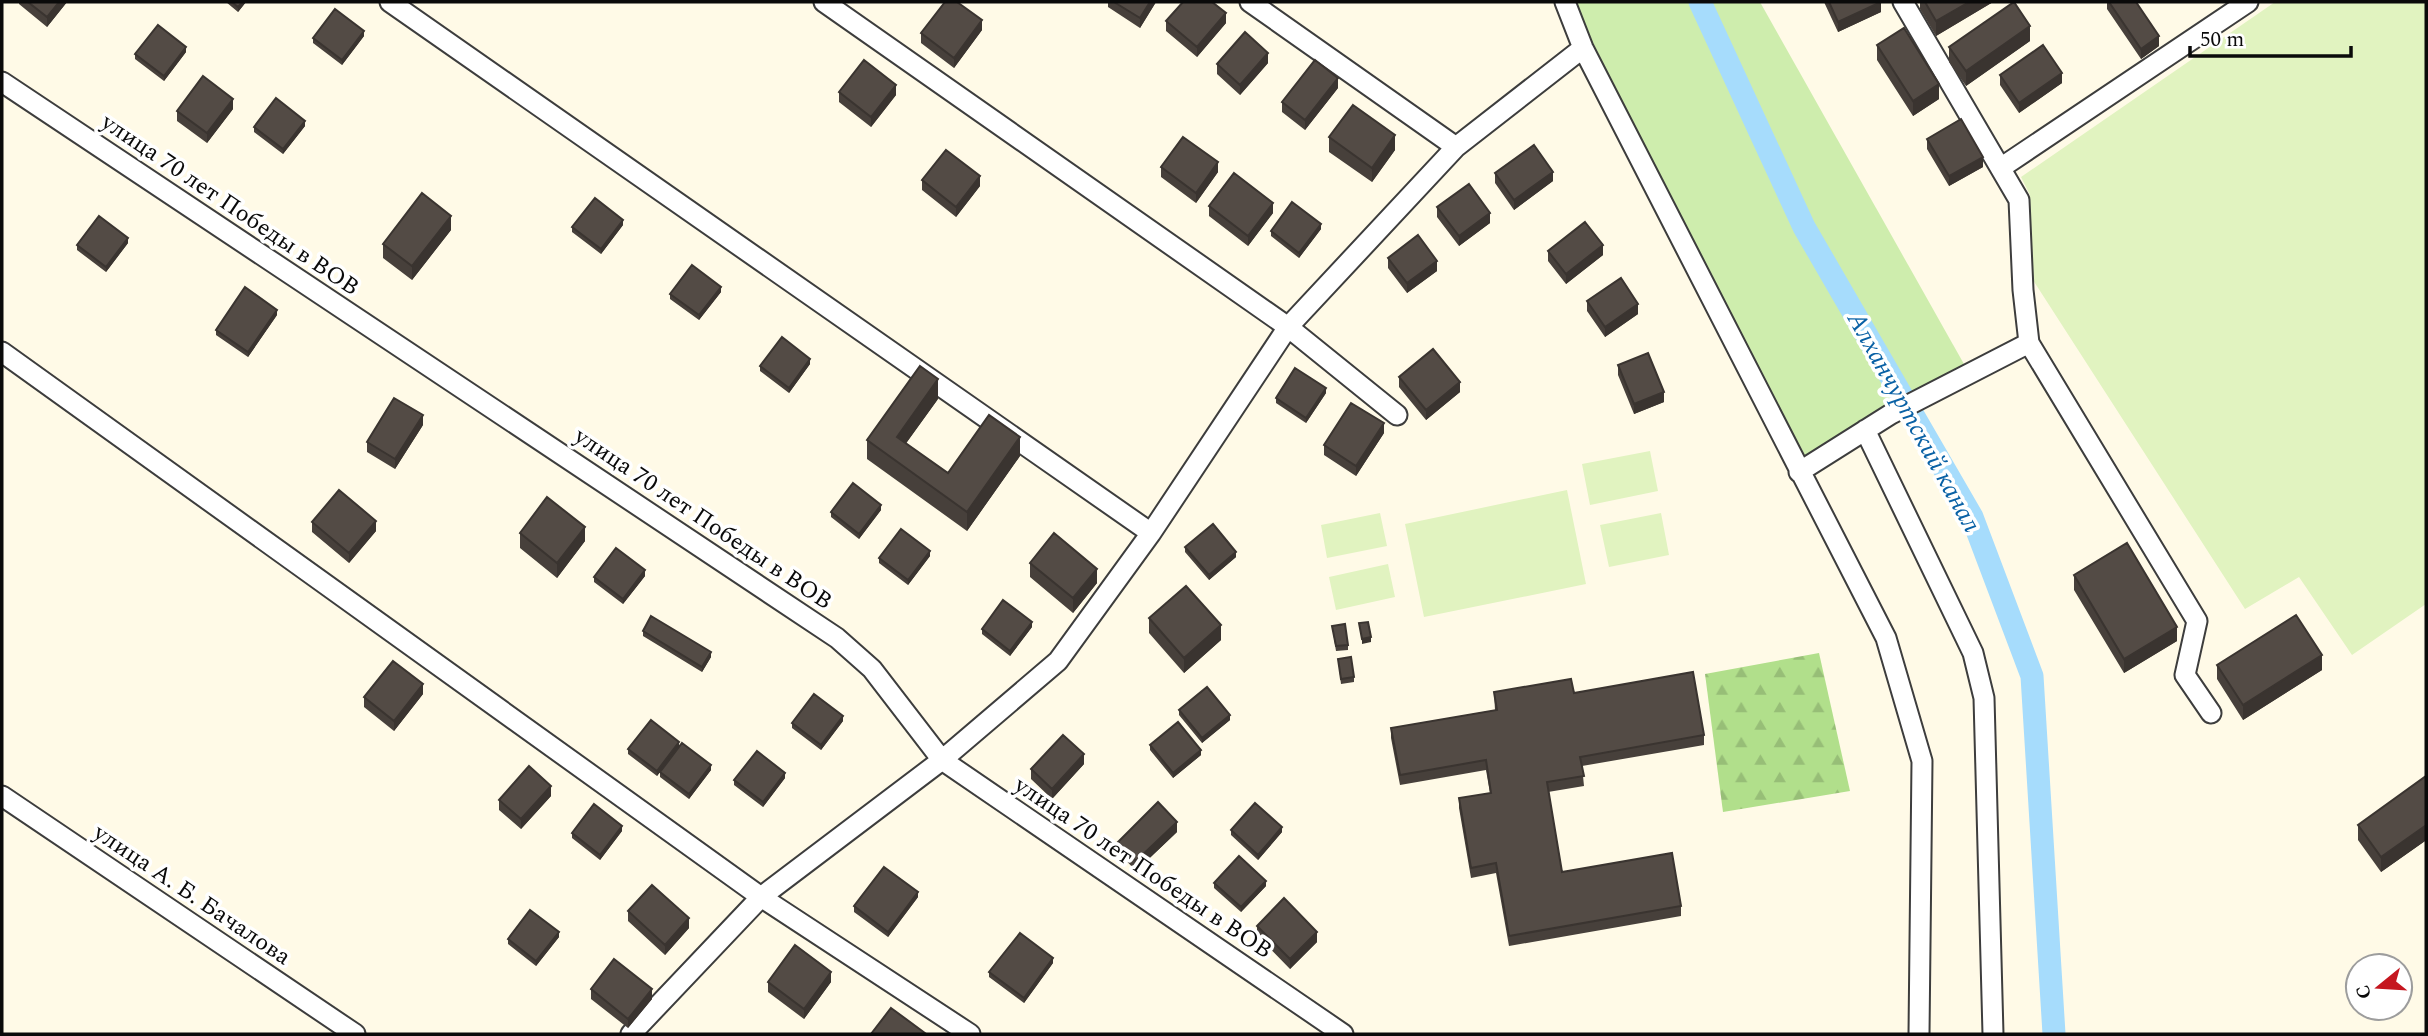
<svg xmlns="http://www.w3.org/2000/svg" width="2428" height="1036" font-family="Spectral,serif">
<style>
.grass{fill:#ceedad}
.forest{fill:url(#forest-firs)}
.pitch{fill:#e1f3c0}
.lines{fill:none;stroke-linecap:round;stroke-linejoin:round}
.canal{stroke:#a6dcfc;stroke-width:23}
.minor-casing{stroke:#3d3d3d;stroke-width:23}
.minor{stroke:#fff;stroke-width:19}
.wall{fill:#47403b}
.shaded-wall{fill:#3a3430}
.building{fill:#534b45;stroke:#3a3430;stroke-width:2}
.labels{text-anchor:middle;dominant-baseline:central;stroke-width:7;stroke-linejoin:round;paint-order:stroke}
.street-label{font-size:24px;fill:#0a0a0a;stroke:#fff}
.water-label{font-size:26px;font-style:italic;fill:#0961a5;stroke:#fff}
</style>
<defs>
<pattern id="forest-firs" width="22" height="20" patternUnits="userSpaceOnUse" patternTransform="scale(1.75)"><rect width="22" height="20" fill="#b1df8b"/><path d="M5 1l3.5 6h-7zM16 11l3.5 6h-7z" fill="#97be77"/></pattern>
</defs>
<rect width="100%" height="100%" fill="#fffae7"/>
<path class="grass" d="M1565,2h195l209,371 -170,99z"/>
<path class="forest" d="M1819,653l31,138 -127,21 -18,-138z"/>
<path class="pitch" d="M2275,2h151v602l-74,51 -53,-78 -54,32 -214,-332 -1,-82 -9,-18z
M1650,451l8,40 -68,14 -8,-41z
M1567,490l19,94 -162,33 -19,-93z
M1380,513l7,33 -60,12 -6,-33z
M1661,513l8,42 -60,12 -9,-42z
M1388,564l7,33 -59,13 -7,-33z"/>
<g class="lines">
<path class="canal" d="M1700,2l104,225 168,290 60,159 22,358"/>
<defs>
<path id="minor" d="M390,2l761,531
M824,2l464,325 109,88
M1250,2l206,145
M1565,2l18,46 303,590 36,123 -3,273
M1903,2l116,198 4,90 6,53 168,278 -12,54 26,38
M2,82l835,556 35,31 70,91 401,274
M2002,167l246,-165
M2,352l759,545 209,137
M1865,430l108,223 11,45 9,336
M1799,472l92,-58 138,-71
M2,796l353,238
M631,1034l130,-137 181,-137 116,-99 93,-128 137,-206 168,-180 127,-99"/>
</defs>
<use href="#minor" class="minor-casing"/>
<use href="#minor" class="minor"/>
</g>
<path class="wall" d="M19,2h48l-20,25 -28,-23z
M226,2h20l-8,10z
M1108,2h48l-16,26 -32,-21z
M1824,2h57v10l-43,20z
M1920,2h73l-57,34 -16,-27z
M2107,2h29l23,44 -18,13 -34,-50z
M1166,21l60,2 -29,34 -31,-26z
M982,30l-28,38 -33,-25v-10z
M364,36l-22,29 -29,-22v-5z
M2030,41l-64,45 -17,-24v-15z
M1877,45l62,54 -26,17 -36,-56z
M186,52l-22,29 -29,-22v-5z
M1268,63l-28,32 -23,-21v-10z
M2000,75l62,8 -43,30 -19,-28z
M1338,88l-33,42 -23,-18v-10z
M839,92l57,3 -25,32 -32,-25z
M233,109l-26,34 -30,-22v-10z
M305,126l-22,28 -29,-22v-5z
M1329,137l66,13 -23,32 -43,-30z
M1927,139l56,28 -34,19 -22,-37z
M1161,167l57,5 -22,31 -35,-26z
M1495,173l58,8 -39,29 -19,-27z
M922,180l58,6 -24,31 -34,-27z
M1209,206l64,7 -25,33 -39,-30z
M1437,207l53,16 -31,23 -22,-29z
M623,225l-22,29 -29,-22v-5z
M1321,229l-22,29 -28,-22v-5z
M451,230l-39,50 -29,-22v-14z
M128,243l-22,29 -29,-22v-5z
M1548,251l55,4 -37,29 -18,-23z
M1388,258l49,13 -30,22 -19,-25z
M721,292l-22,28 -29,-21v-5z
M1587,301l51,13 -33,23 -18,-26z
M277,315l-29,42 -32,-22v-5z
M810,364l-21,29 -29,-22v-5z
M1618,365l46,37 -30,12 -16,-39z
M1399,377l61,15 -34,28 -27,-33z
M1326,393l-20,30 -30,-20v-5z
M938,399l-32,44 42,30 72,-17 -53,75 -100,-72v-19z
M423,425l-28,44 -28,-17v-10z
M1384,433l-28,43 -32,-21v-10z
M881,510l-22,29 -28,-22v-5z
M312,522l64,9 -27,32 -37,-31z
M520,533l65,8 -28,37 -37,-30z
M1185,547l51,10 -27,23 -24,-28z
M930,556l-22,29 -29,-22v-5z
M1030,563l67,20 -24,30 -43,-36z
M2074,575l103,66 -53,32 -50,-83z
M645,576l-22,28 -29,-22v-5z
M1149,618l72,22 -37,33 -35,-40z
M1332,626l16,19v5l-12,1z
M1032,627l-22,29 -28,-22v-5z
M643,631l68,26 -9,15 -59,-36z
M1338,659l16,18v5l-13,2z
M2217,665l105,5 -79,50 -26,-41z
M1494,692l80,1 130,42v10l-122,21 2,20 -36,6 14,80 119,34v10l-172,30 -13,-73 -25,5 -12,-70v-10l31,-5 -4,-23 -86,15 -9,-47v-10l104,-18z
M423,694l-29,37 -30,-24v-10z
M1179,710l51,10 -28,23 -23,-28z
M843,721l-22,29 -29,-22v-5z
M1150,745l51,10 -28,23 -23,-28z
M679,747l32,23 -22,29 -29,-22v-5l-3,4 -29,-22v-5z
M1084,764l-32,35 -21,-20v-10z
M2426,776v66l-1,-1 -44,31 -23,-32v-15z
M785,778l-22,29 -29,-22v-5z
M551,796l-30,33 -22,-19v-10z
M1231,830l51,2 -24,28 -27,-25z
M622,831l-22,29 -28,-22v-5z
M1177,832l-41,39 -18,-19v-10z
M1214,883l52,3 -25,26 -27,-24z
M918,897l-30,40 -34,-25v-6z
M628,911l61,17 -24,27 -37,-34z
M1257,926l60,16 -27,27 -33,-34z
M559,937l-23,29 -28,-22v-5z
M1053,963l-29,40 -35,-26v-5z
M768,982h63l-27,37 -36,-27z
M591,989l61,10 -24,29 -37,-29z"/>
<path class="shaded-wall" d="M59,2h8l-20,25v-10z
M242,2h4l-8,10v-5z
M1150,2h6l-16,26v-10z
M1881,2v10l-43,20v-10z
M1969,2h24l-57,34v-15z
M1226,13v10l-29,34v-10z
M982,20v10l-28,38v-10z
M2030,26v15l-64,45v-15z
M364,31v5l-22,29v-5z
M2159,36v10l-18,13v-10z
M186,47v5l-22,29v-5z
M1268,53v10l-28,32v-10z
M2062,73v10l-43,30v-10z
M1338,78v10l-33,42v-10z
M1939,84v15l-26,17v-15z
M896,85v10l-25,32v-10z
M233,99v10l-26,34v-10z
M305,121v5l-22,28v-5z
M1395,135v15l-23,32v-14z
M1983,157v10l-34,19v-10z
M1218,162v10l-22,31v-10z
M1553,172v9l-39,29v-10z
M980,176v10l-24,31v-10z
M1273,203v10l-25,33v-10z
M1490,213v10l-31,23v-10z
M451,216v14l-39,50v-14z
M623,220v5l-22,29v-5z
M1321,224v5l-22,29v-5z
M128,238v5l-22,29v-5z
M1603,245v10l-37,29v-10z
M1437,261v10l-30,22v-10z
M721,287v5l-22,28v-5z
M1638,304v10l-33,23v-10z
M277,310v5l-29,42v-5z
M810,359v5l-21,29v-5z
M938,379v20l-41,57v-19z
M1460,382v10l-34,28v-10z
M1326,388v5l-20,30v-5z
M1664,392v10l-30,12v-10z
M423,415v10l-28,44v-10z
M1384,423v10l-28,43v-10z
M1020,437v19l-53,75v-19z
M881,505v5l-22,29v-5z
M376,521v10l-27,32v-10z
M585,527v14l-28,37v-15z
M930,551v5l-22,29v-5z
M1236,552v5l-27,23v-5z
M1097,569v14l-24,30v-15z
M645,570v6l-22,28v-5z
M1032,622v5l-22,29v-5z
M1221,625v15l-37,33v-15z
M2177,627v14l-53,32v-14z
M1371,637v5l-9,2v-5z
M711,652v5l-9,15v-5z
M2322,655v15l-79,50v-15z
M423,684v10l-29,37v-10z
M1230,715v5l-28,23v-5z
M843,716v5l-22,29v-5z
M679,742v5l-22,29v-5z
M1201,750v5l-28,23v-5z
M1084,754v10l-32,35v-10z
M711,765v5l-22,29v-5z
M785,773v5l-22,29v-5z
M551,786v10l-30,33v-10z
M1177,822v10l-41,39v-10z
M622,826v5l-22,29v-5z
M2425,826v15l-44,31v-15z
M1282,827v5l-24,28v-5z
M1266,881v5l-25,26v-5z
M918,892v5l-30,40v-5z
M689,918v10l-24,27v-10z
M559,932v5l-23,29v-5z
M1317,932v10l-27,27v-10z
M1053,958v5l-29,40v-5z
M831,972v10l-27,37v-10z
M652,989v10l-24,29v-9z"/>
<path class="building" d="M28,2h31l-12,15z
M232,2h10l-4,5z
M945,2h12l25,18 -28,38 -33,-25z
M1114,2h36l-10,16z
M1183,2h29l14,11 -29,34 -31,-26z
M1829,2h52l-43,20z
M1925,2h44l-33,19z
M2014,2l16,24 -64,45 -17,-24z
M2109,2h27l23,34 -18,13z
M335,9l29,22 -22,29 -29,-22z
M158,25l28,22 -22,29 -29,-22z
M1904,28l35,56 -26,17 -36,-56z
M1245,32l23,21 -28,32 -23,-21z
M2043,45l19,28 -43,30 -19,-28z
M864,60l32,25 -25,32 -32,-25z
M1315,60l23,18 -33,42 -23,-18z
M203,76l30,23 -26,34 -30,-22z
M276,98l29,23 -22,28 -29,-22z
M1353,105l42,30 -23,33 -43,-31z
M1961,119l22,38 -34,19 -22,-37z
M1183,137l35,25 -22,31 -35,-26z
M1534,145l19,27 -39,28 -19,-27z
M946,150l34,26 -24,31 -34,-27z
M1234,173l39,30 -25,33 -39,-30z
M1469,184l21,29 -31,23 -22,-29z
M422,193l29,23 -39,50 -29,-22z
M595,198l28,22 -22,29 -29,-22z
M1292,202l29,22 -22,29 -28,-22z
M99,216l29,22 -22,29 -29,-22z
M1585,222l18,23 -37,29 -18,-23z
M1418,235l19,26 -30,22 -19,-25z
M692,265l29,22 -22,28 -29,-21z
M1621,278l17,26 -33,23 -18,-26z
M245,287l32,23 -29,42 -32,-22z
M782,337l28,22 -21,29 -29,-22z
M1433,349l27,33 -34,28 -27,-33z
M1648,353l16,39 -30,12 -16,-39z
M920,366l18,13 -41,58 51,36 41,-58 31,22 -53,75 -100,-72z
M1295,368l31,20 -20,30 -30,-20z
M394,398l29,17 -28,44 -28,-17z
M1351,403l33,20 -28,43 -32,-21z
M853,483l28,22 -22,29 -28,-22z
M339,490l37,31 -27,32 -37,-31z
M547,497l38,30 -28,36 -37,-30z
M1213,524l23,28 -27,23 -24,-28z
M901,529l29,22 -22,29 -29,-22z
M1054,533l43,36 -24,29 -43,-35z
M2127,543l50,84 -53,32 -50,-84z
M616,548l29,22 -22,29 -29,-22z
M1186,586l35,39 -37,33 -35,-40z
M1003,600l29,22 -22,29 -28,-22z
M2296,615l26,40 -79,50 -26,-40z
M651,616l60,36 -9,15 -59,-36z
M1368,622l3,15 -9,2 -3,-16z
M1345,624l3,21 -12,1 -4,-20z
M1351,657l3,20 -13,2 -3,-20z
M393,661l30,23 -29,37 -30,-24z
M1693,672l11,63 -124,22 4,19 -37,6 15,90 110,-19 9,53 -172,30 -13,-73 -25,5 -12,-70 32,-5 -5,-33 -86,15 -9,-47 106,-18 -3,-18 77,-13 3,14z
M1207,687l23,28 -28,23 -23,-28z
M814,694l29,22 -22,29 -29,-22z
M651,720l28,22 -22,29 -29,-22z
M1178,722l23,28 -28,23 -23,-28z
M1063,735l21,19 -32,35 -21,-20z
M682,743l29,22 -22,29 -29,-22z
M757,751l28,22 -22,29 -29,-22z
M529,766l22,20 -30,33 -22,-19z
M2426,776v51l-1,-1 -44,31 -23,-32z
M1158,802l19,20 -41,39 -18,-19z
M1255,803l27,24 -24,28 -27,-25z
M594,804l28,22 -22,29 -28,-22z
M1239,856l27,25 -25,26 -27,-24z
M884,867l34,25 -30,40 -34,-26z
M652,885l37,33 -24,27 -37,-34z
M1284,898l33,34 -27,27 -33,-33z
M530,910l29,22 -23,29 -28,-22z
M1020,933l33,25 -29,40 -35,-26z
M795,945l36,27 -27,37 -36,-27z
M614,959l38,30 -24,30 -37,-30z
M891,1008l34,25 -1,1h-53z"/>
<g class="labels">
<g class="street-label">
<text transform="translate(230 205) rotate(34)">улица 70 лет Победы в ВОВ</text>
<text transform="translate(703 519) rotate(34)">улица 70 лет Победы в ВОВ</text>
<text transform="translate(1143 868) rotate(34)">улица 70 лет Победы в ВОВ</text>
<text transform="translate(192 895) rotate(34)">улица А. Б. Бачалова</text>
</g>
<g class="water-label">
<text transform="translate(1914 422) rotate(61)">Алханчуртский канал</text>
</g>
</g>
<rect width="2428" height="1036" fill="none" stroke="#0a0a0a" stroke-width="7"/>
<g transform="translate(2379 987) rotate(252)"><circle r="33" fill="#ffffff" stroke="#9d9d9d" stroke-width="2"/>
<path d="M0-5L12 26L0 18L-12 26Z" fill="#c5161f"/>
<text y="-10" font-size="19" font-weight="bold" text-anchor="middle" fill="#0a0a0a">С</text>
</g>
<path d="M2190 46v10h161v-10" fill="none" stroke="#0a0a0a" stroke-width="3.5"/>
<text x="2200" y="46" font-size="21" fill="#0a0a0a" stroke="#ffffff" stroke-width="5" paint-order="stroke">50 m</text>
</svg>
